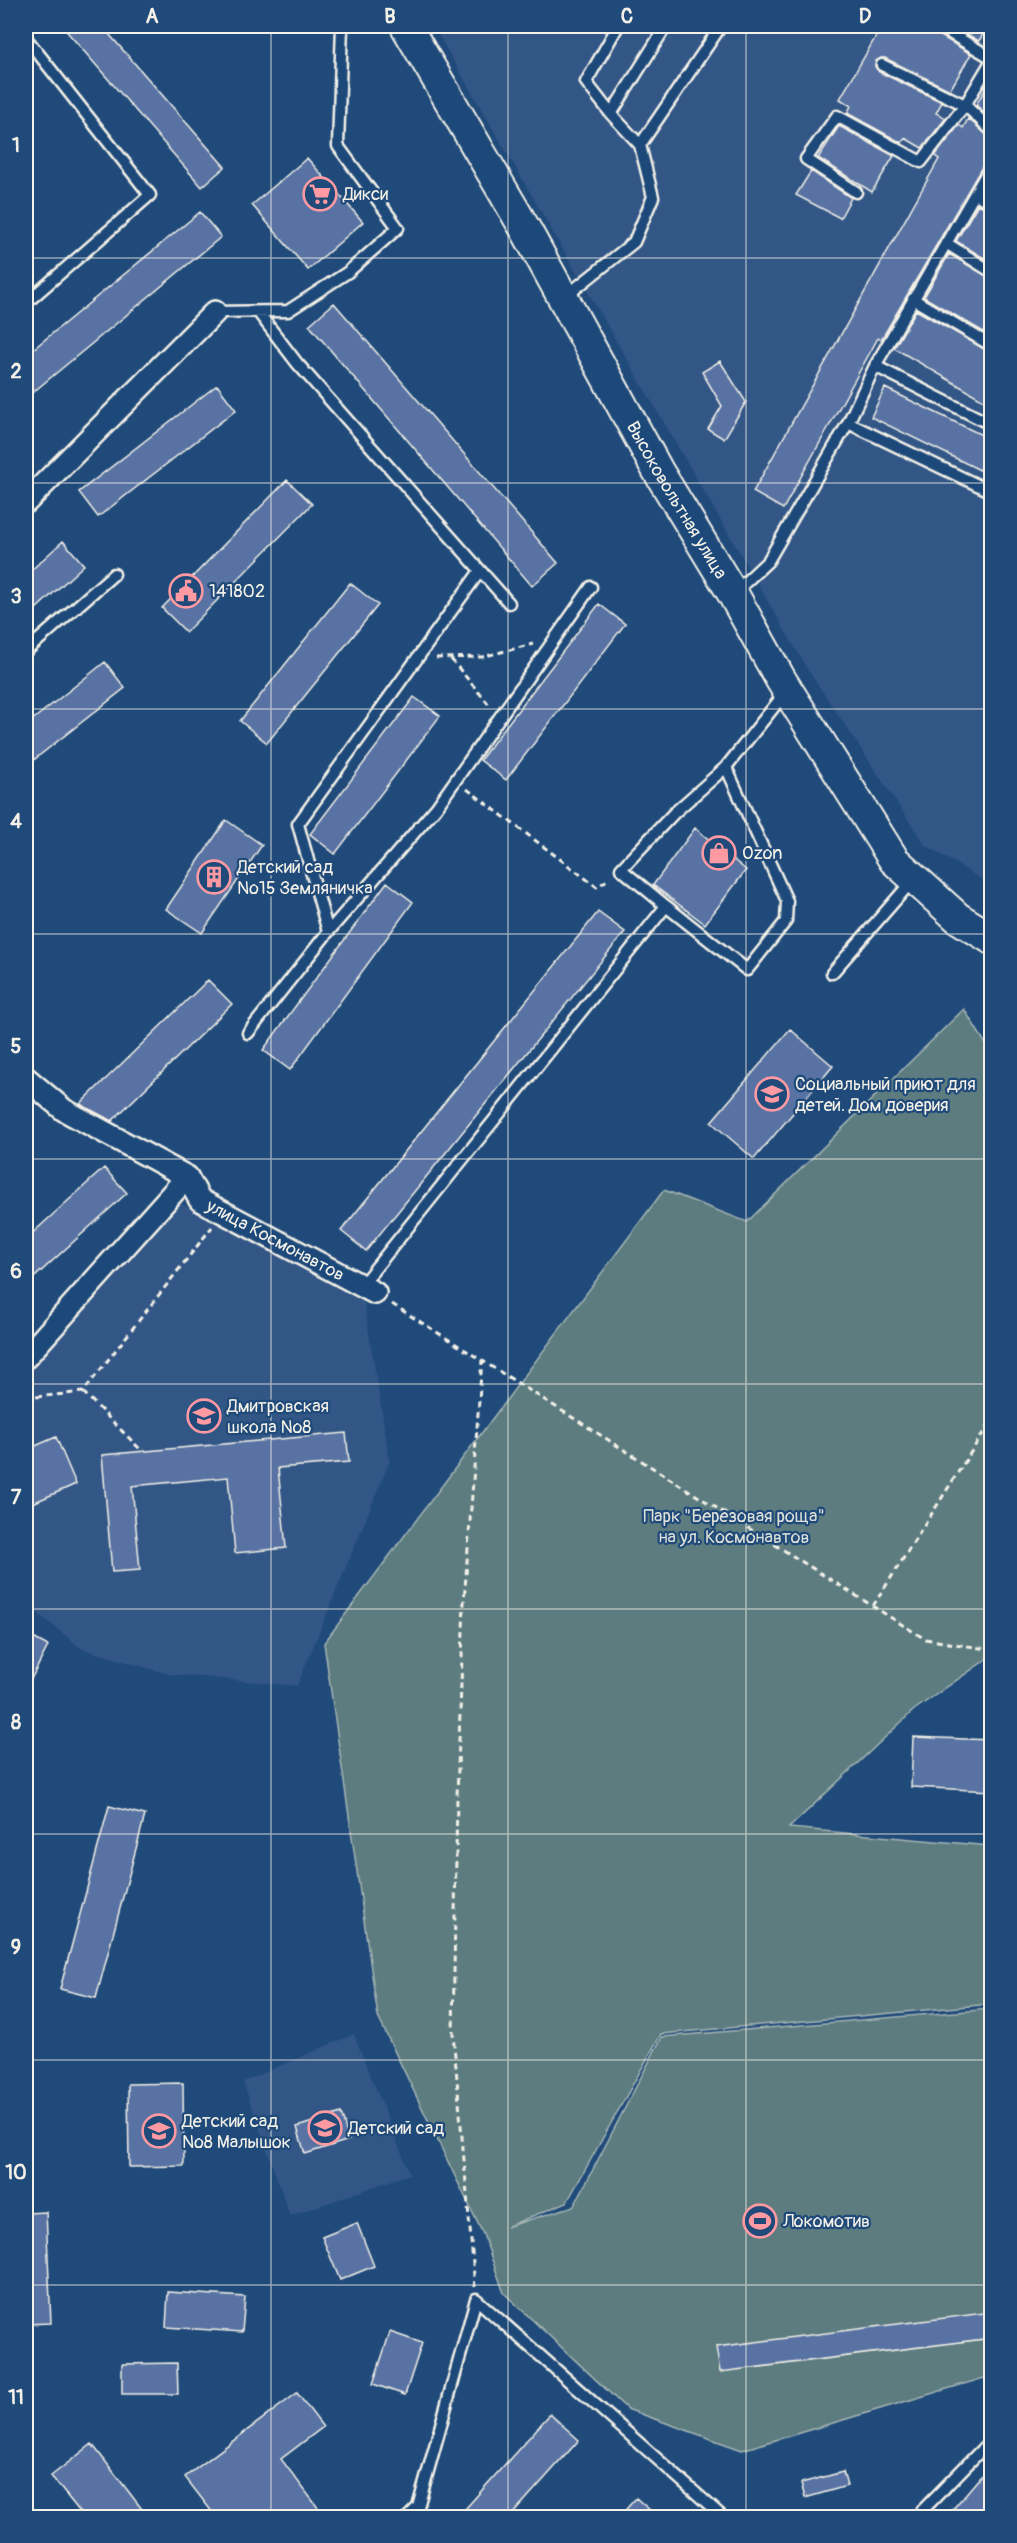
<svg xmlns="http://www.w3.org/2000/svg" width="1017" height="2543" font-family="Pangolin,sans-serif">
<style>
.built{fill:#305686}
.green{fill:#5b7c80;stroke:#a8b6b4;stroke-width:1.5}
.building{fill:#5973a3;stroke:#f4f1e8;stroke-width:1.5}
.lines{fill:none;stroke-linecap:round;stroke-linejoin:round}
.lane-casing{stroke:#f4f1e8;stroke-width:15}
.street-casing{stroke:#f4f1e8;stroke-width:26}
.secondary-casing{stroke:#f4f1e8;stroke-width:34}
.path{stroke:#f4f1e8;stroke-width:3;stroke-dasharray:6 4.5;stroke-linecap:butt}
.lane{stroke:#1f4a7a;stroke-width:10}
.street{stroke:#1f4a7a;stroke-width:21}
.secondary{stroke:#1f4a7a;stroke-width:30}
.grid{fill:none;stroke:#f4f1e8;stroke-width:1.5;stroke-opacity:0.55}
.labels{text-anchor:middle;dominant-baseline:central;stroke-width:4.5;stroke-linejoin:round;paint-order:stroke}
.poi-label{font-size:18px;fill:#f4f1e8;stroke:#1f4a7a;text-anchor:start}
.street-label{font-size:18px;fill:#f4f1e8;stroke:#1f4a7a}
.park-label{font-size:18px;fill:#dddfd8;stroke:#1f4a7a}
.neatline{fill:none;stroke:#f4f1e8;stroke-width:2}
.grid-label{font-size:20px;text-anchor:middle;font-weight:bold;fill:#f4f1e8}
</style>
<rect width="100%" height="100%" fill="#1f4a7a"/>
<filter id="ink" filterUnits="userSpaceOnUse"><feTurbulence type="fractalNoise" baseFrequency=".0167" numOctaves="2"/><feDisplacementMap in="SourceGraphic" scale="12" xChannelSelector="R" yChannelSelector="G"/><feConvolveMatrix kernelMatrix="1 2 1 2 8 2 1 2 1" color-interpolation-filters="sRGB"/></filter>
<g filter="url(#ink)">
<path class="built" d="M433,26h558v859l-66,-40 -119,-178z
M178,1202l186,100 26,159 -93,225 -129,-12 -86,-25 -56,-45v-233z
M354,2034l56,140 -120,42 -47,-134z"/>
<path class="green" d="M964,1009l28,45 -1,602 -77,54 -125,118 201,18 1,158 -330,30 -94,168 -61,25 68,-21 88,-169 329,-28v367l-249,74 -115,-41 -123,-116 -21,-59 -105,-217 -54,-374 340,-453 83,32z"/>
<path class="building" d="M62,26h40l123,141 -23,20z
M882,26h49l3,6 37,22 -21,36 -65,-32h-4l-5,3 -1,5 4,6 63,30 -6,11 10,5 -24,30 -17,-10 -3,5 -55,-30 4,-7 -11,-7z
M952,26h36l-9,15z
M992,77v43l-16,-15z
M968,119l24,19v19l-6,3 -105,180 -3,-2 -95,171 -30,-17 186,-333 -4,-3 24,-31 4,3z
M839,126l55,30 -22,36 -54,-34z
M307,158l56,64 -55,48 -56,-65z
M811,171l40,27 -11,20 -44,-23z
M978,204l14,7v52l-36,-22z
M200,212l21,25 -195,161v-43z
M949,254l43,25v58l-68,-40z
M334,303l224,260 -26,23 -223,-261z
M916,310l76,43v52l-98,-57z
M720,361l26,41 -22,37 -16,-10 14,-23 -20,-34z
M217,385l19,25 -138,107 -19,-25z
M885,388l107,52v36l-121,-59z
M287,480l25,24 -126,128 -24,-24z
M63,541l21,24 -58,53v-43z
M350,583l28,22 -111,138 -27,-22z
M599,604l26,20 -119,156 -26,-20z
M105,662l20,26 -99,78v-41z
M414,697l26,19 -105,138 -25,-20z
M226,820l36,25 -60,88 -36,-24z
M695,828l51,42 -41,54 -52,-39z
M387,882l26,20 -123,168 -27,-20z
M598,912l27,20 -259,319 -25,-20z
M208,980l24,24 -120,117 -32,-17z
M790,1029l43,37 -79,93 -43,-37z
M104,1168l23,25 -101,92v-46z
M346,1433l3,29 -71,6 8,80 -51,5 -7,-76 -96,9 8,84 -28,2 -10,-117z
M56,1437l20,47 -50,22v-56z
M26,1634l22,12 -22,43z
M913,1737l79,3v51l-81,-4z
M109,1806l36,9 -49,183 -36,-9z
M183,2083l1,83 -55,1 -1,-83z
M341,2113l8,27 -44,14 -8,-27z
M46,2212l5,111 -25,1v-111z
M357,2223l17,43 -34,14 -18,-43z
M168,2292l77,5 -3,35 -76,-5z
M992,2312v26l-272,34 -4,-25z
M390,2332l32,11 -17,52 -32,-11z
M177,2363l1,31h-56v-30z
M297,2393l26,34 -42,32 44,58h-109l-31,-40z
M550,2414l29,26 -69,77h-52z
M92,2444l56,73h-64l-33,-41z
M992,2463v54h-46z
M843,2472l4,14 -42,12 -4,-15z
M636,2498l22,19h-39z"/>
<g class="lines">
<defs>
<path id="lane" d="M938,26l54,32
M26,38l124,157 -124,108
M992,60l-27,45 27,26
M611,114l-25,-32 32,-56
M640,145l81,-119
M856,192l-50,-33 31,-43 84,46 44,-57 -83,-40
M975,193l17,11
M946,243l46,29
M566,296l68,-54 19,-45 -13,-52 -29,-31 55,-88
M913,299l79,47
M215,312l73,-1 60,-39 50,-44 -60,-82 4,-120
M258,312l39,51 212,240
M875,366l117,59
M848,423l144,69
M735,592l33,-31 80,-138 27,-57 117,-202
M26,651l88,-77
M666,906l81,64 39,-49 1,-20 -61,-134
M328,932l108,-124 155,-221
M832,973l81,-93
M248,1033l80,-101 -30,-108 182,-253
M361,1286l305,-380 -45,-37 53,-56 52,-46 59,-74
M407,2518l11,-11 58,-208 248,219
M915,2518l77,-79"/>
<g id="street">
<path d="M26,502l189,-190"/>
<path d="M26,1078l38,32 123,67 -161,180"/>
<path id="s1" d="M187,1177l13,23 175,93"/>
</g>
<g id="secondary">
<path id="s2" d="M406,26l121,206 131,239 75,123 48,86 113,180 64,58 34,21"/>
</g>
</defs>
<use href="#lane" class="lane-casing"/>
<use href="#street" class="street-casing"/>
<use href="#secondary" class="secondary-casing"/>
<path class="path" d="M436,658l46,-1 51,-13
M451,659l40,48
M467,789l130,98 13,-9
M392,1304l533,335 67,11
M83,1392l59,59
M26,1394l10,3 47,-5 129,-165
M873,1606l119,-187
M475,2287l-22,-254 4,-237 7,-194 18,-242"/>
<use href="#lane" class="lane"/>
<use href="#street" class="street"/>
<use href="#secondary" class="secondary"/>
</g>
</g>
<path class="grid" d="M271,26v2492M508,26v2492M746,26v2492M26,258h966M26,483h966M26,709h966M26,934h966M26,1159h966M26,1384h966M26,1609h966M26,1834h966M26,2060h966M26,2285h966"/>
<defs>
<symbol id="supermarket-ring" viewBox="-11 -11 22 22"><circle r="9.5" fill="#1f4a7a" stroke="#ff9aa2" stroke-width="1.5"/><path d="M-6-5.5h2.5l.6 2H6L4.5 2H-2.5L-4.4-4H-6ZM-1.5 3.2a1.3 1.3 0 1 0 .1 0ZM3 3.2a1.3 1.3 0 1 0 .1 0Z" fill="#ff9aa2"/></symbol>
<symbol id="civic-ring" viewBox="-11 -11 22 22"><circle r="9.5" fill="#1f4a7a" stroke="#ff9aa2" stroke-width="1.5"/><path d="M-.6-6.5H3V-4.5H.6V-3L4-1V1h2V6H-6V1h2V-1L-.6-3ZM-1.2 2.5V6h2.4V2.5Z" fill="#ff9aa2"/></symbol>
<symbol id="shop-ring" viewBox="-11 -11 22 22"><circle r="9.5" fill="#1f4a7a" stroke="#ff9aa2" stroke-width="1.5"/><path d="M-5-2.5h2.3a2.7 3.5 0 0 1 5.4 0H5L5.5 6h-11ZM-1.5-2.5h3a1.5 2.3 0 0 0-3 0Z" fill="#ff9aa2"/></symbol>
<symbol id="building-ring" viewBox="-11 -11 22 22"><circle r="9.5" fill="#1f4a7a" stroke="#ff9aa2" stroke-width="1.5"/><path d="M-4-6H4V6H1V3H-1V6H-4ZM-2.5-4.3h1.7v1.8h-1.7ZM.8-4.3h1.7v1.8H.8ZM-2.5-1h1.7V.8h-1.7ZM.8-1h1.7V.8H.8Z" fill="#ff9aa2"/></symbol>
<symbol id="school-ring" viewBox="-11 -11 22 22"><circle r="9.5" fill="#1f4a7a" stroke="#ff9aa2" stroke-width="1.5"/><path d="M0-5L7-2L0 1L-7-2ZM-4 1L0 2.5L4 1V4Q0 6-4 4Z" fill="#ff9aa2"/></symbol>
<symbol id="stadium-ring" viewBox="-11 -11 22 22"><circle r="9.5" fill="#1f4a7a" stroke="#ff9aa2" stroke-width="1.5"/><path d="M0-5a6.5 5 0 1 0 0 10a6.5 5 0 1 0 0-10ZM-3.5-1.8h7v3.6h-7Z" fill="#ff9aa2"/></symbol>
</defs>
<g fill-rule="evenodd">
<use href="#supermarket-ring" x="301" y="175" width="38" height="38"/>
<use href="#civic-ring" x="167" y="572" width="38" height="38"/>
<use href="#shop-ring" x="700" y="834" width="38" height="38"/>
<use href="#building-ring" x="195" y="858" width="38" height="38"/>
<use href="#school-ring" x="753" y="1075" width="38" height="38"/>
<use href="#school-ring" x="185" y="1397" width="38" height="38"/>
<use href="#school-ring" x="306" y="2109" width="38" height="38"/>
<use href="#school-ring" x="140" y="2112" width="38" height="38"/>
<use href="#stadium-ring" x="741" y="2202" width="38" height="38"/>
</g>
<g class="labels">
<g class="poi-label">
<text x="343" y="194">Дикси</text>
<text x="209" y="591">141802</text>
<text x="742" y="853">Ozon</text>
<text x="237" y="867">Детский сад<tspan x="237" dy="21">№15 Земляничка</tspan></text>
<text x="795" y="1084">Социальный приют для<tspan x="795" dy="21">детей. Дом доверия</tspan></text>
<text x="227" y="1406">Дмитровская<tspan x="227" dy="21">школа №8</tspan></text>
<text x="182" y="2121">Детский сад<tspan x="182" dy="21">№8 Малышок</tspan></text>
<text x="348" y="2128">Детский сад</text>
<text x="783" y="2221">Локомотив</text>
</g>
<g class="street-label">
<text stroke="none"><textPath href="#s2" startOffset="546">Высоковольтная улица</textPath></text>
<text stroke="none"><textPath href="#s1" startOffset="112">улица Космонавтов</textPath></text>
</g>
<g class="park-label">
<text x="734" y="1516">Парк "Березовая роща"<tspan x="734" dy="21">на ул. Космонавтов</tspan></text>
</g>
</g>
<rect width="1017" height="2543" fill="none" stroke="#1f4a7a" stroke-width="66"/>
<rect x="33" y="33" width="951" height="2477" class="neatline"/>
<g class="grid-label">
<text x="152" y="23">A</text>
<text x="390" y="23">B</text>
<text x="627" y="23">C</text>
<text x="865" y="23">D</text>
<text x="16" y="152">1</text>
<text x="16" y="378">2</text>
<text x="16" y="603">3</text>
<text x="16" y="828">4</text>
<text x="16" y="1053">5</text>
<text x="16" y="1278">6</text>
<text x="16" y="1504">7</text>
<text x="16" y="1729">8</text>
<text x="16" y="1954">9</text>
<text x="16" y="2179">10</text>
<text x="16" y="2404">11</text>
</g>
</svg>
